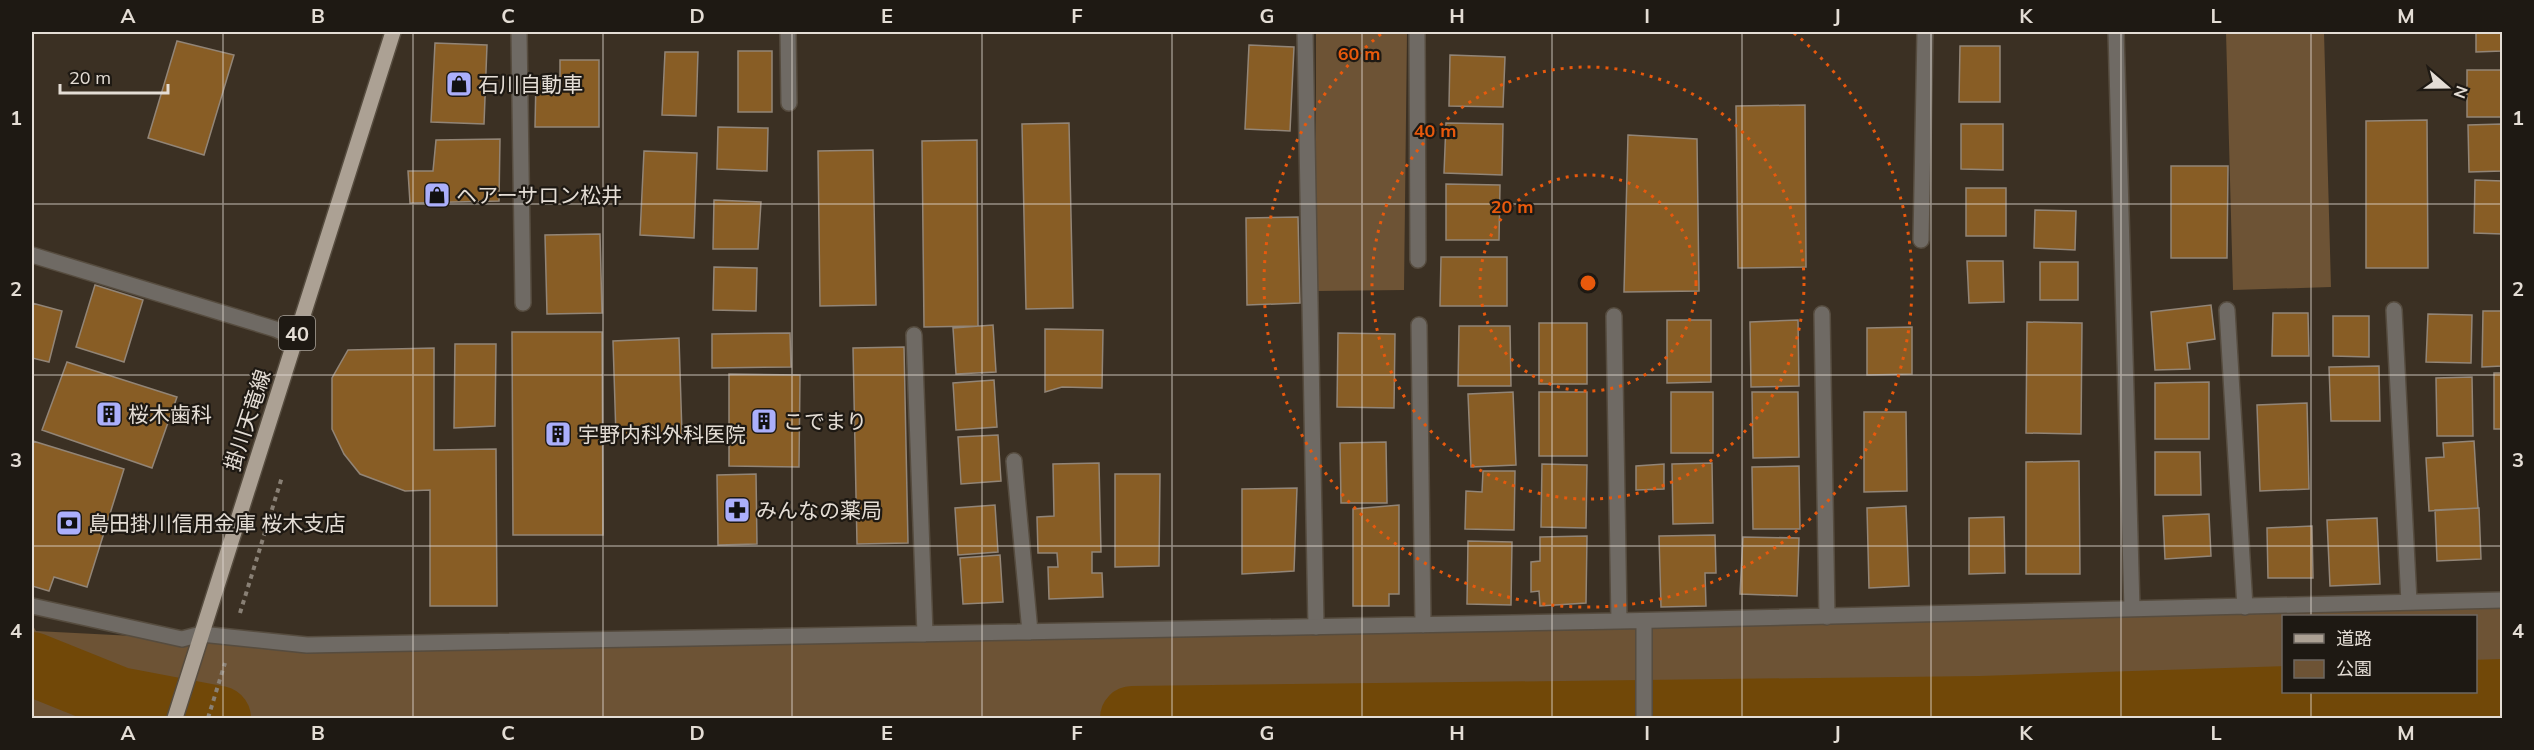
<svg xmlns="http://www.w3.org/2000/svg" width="2534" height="750" font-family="Mulish,'Noto Sans JP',sans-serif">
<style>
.green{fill:#6d5335;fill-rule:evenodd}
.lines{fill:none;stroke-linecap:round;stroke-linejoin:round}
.stream{stroke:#714808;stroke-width:10}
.river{stroke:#714808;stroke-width:64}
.building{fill:#885d25;stroke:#928577;stroke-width:1.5}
.lane-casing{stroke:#564c3f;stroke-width:18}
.street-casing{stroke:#564c3f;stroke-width:18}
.primary-casing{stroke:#564c3f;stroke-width:18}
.path{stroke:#898075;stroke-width:4;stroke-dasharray:4.5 4.5;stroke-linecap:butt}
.lane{stroke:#6f6a64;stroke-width:15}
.street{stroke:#6f6a64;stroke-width:15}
.primary{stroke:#aca194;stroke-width:15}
.grid{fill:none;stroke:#e4ddd5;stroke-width:1.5;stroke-opacity:0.55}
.ring{fill:none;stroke:#e8590c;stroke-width:3;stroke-dasharray:3 6}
.labels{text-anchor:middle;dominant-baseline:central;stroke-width:4.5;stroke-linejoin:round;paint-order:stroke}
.shield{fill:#1e1913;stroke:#a9a29b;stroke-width:1.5}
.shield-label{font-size:20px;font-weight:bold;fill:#e4ddd5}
.poi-label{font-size:21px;fill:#e4ddd5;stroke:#1e1913;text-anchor:start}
.street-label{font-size:21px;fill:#e4ddd5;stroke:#1e1913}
.centre{fill:#e8590c;stroke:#1e1913;stroke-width:3}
.ring-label{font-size:18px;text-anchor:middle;font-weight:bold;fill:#e8590c;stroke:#1e1913;stroke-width:4.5;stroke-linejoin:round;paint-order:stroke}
.neatline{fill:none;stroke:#e4ddd5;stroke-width:2}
.grid-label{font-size:20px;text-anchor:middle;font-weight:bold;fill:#e4ddd5}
</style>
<rect width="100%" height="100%" fill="#3b3023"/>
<path class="green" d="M1316,32h91l-3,258 -88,1z
M2226,32h98l7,255 -98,3z
M2502,605v113h-2470v-94l4,7 271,14zM2284,616h192v76h-192z"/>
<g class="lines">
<path class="stream" d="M1790,711l8,7"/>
<path class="river" d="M32,664l87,35 100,19
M1132,718l848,-10 522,-17"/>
</g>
<path class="building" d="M2476,32h26v19l-26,1z
M177,41l57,14 -30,100 -56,-17z
M435,43l52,2 -3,79 -53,-2z
M1249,45l45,2 -4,84 -45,-2z
M1960,46h40v56h-41z
M738,51h34v61h-34z
M665,52h33l-2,64 -34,-1z
M1450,55l55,2 -2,50 -54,-1z
M560,60h39v67h-64l1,-49 24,-1z
M2467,70h35v47h-35z
M1805,105l1,162 -68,1 -2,-162z
M2427,120l1,148h-62v-147z
M1069,123l4,185 -47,1 -4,-185z
M1446,123l57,1 -1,51 -58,-2z
M1961,124h42v46l-42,-1z
M2502,124v47l-33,1 -1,-47z
M718,127l50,1 -1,43 -50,-2z
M1628,135l69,4 2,152 -75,1z
M500,139l-1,62 -89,2 -2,-32h25l3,-31z
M977,140l1,186 -54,1 -2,-186z
M873,150l3,155 -56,1 -2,-155z
M644,151l53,2 -3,85 -54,-3z
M2171,166h57l-1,92h-56z
M2475,180l27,1v53l-28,-1z
M1446,184l54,1 -1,55h-53z
M1966,188h40v48h-40z
M714,200l47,2 -3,47h-45z
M2035,210l41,1 -1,39 -41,-2z
M1298,217l2,86 -53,2 -1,-87z
M600,234l2,79 -55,1 -2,-79z
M1441,257h66v49h-67z
M1967,261h36l1,41 -35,1z
M2040,262h38v38h-38z
M714,267l43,1 -1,43 -43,-1z
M95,285l48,15 -19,62 -48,-15z
M32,303l30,8 -13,51 -17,-4z
M2211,305l4,34 -28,4 3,26 -35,1 -4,-58z
M2483,311h19v55l-20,1z
M2273,313h35l1,43h-37z
M2428,314l44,1 -1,48 -45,-1z
M2333,316h36v41l-36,-1z
M1667,320h44v62l-44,1z
M1798,320l1,66 -48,1 -1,-65z
M2027,322l55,1 -1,111 -55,-1z
M1539,323h48v61h-48z
M993,325l3,47 -40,2 -3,-46z
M1459,326h51l1,60h-53z
M1912,327v47l-45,1v-47z
M1045,329l58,1 -1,58 -40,-1 -17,5z
M512,332h90l1,203h-90z
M790,333l1,34 -79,1v-34z
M1338,333l57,1 -1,74 -57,-1z
M679,338l3,97 -66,2 -3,-96z
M455,344h41l-1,82 -41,2z
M904,347l4,196 -51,1 -4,-196z
M434,348v102l62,-1 1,157h-67v-116l-25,1 -45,-17 -16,-20 -12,-25v-51l16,-28z
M67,362l110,35 -25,71 -110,-38z
M2379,366l1,55h-49l-2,-54z
M2494,373h8v56h-8z
M729,374l71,1 -1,92 -70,-1z
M2472,377l1,59h-36l-1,-58z
M994,380l3,47 -41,3 -3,-47z
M2209,382v57h-54v-56z
M1513,392l3,73 -45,2 -3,-73z
M1539,392h48v64h-48z
M1671,392h42v61h-42z
M1752,392h46l1,65 -46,1z
M2307,403l2,86 -49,2 -3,-86z
M1864,412h42l1,79 -43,1z
M998,435l3,46 -40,3 -3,-47z
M33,441l91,28 -37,118 -33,-10 -5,14 -17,-5z
M2474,441l4,67 -49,3 -3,-53 18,-1 -1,-14z
M1386,442l1,61h-46l-1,-60z
M2155,452h45l1,43h-46z
M2079,461l1,113h-54v-112z
M1099,463l2,89h-9v21h10l1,24 -54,2 -1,-32h10l-1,-14h-19l-1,-36 17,-1 -1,-52z
M1712,463l1,60 -40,1 -1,-60z
M1542,464l45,1 -1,63 -45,-1z
M1664,464v25l-28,1v-24z
M1799,466l1,63h-47l-1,-62z
M1483,471h32l-1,59 -49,-1 1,-38 16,1z
M756,474l1,70 -39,1 -1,-70z
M1115,474h45l-1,92 -44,1z
M1297,488l-3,83 -52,3v-85z
M995,505l3,47 -40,3 -3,-47z
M1399,505v89h-10v12h-36v-97z
M1906,506l3,80 -40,2 -2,-80z
M2479,508l2,51 -44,2 -2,-51z
M2209,514l2,42 -46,3 -2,-43z
M2004,517l1,56 -36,1v-56z
M2377,518l3,66 -50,2 -3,-66z
M2312,526l1,52h-45l-1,-50z
M1715,535l1,38h-11l1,33 -45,1 -2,-71z
M1587,536l-1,67 -46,3 -1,-15 -8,1v-30l9,-1v-24z
M1743,537l56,1 -2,58 -57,-2z
M1468,541l44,1 -1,63 -44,-1z
M1000,555l3,47 -40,2 -3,-46z"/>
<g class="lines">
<defs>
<path id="lane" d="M1305,32l11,595
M32,255l243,74 20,9
M32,606l150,33 19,-5"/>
<path id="street" d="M519,32l4,271
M788,32l1,71
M1417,32l1,228
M2116,32l16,577
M1921,240l4,-208
M2227,310l18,297
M2394,310l15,292
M1822,314l5,303
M1614,316l5,305
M1419,325l4,300
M914,335l11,299
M1014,461l16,171
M1644,621v97
M201,634l106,11 1312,-24 883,-21"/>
<path id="primary" d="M175,718l218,-686"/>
</defs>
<use href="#lane" class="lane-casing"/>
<use href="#street" class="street-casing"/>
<use href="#primary" class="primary-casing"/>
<path class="path" d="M240,613l42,-136
M208,718l17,-55"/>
<use href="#lane" class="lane"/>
<use href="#street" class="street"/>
<use href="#primary" class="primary"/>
</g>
<path class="grid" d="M223,32v686M413,32v686M603,32v686M792,32v686M982,32v686M1172,32v686M1362,32v686M1552,32v686M1742,32v686M1931,32v686M2121,32v686M2311,32v584M32,204h2470M32,375h2470M32,546h2470M2311,692v26"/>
<g class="ring">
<circle cx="1588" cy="283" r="108"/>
<circle cx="1588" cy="283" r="216"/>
<path d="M1794 33A324 324 0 1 1 1382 33"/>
</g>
<defs>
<symbol id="shop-square" viewBox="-11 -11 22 22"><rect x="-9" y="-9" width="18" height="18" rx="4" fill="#abaffb" stroke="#1e1913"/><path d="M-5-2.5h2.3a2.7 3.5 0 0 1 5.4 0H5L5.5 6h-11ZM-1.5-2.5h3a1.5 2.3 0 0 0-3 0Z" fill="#111"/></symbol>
<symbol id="building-square" viewBox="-11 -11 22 22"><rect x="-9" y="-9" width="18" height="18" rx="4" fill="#abaffb" stroke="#1e1913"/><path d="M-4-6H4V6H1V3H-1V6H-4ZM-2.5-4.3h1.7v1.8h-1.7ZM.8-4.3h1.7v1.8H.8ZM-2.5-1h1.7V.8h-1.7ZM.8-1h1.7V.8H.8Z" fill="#111"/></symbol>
<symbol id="pharmacy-square" viewBox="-11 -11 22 22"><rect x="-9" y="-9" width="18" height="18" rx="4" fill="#abaffb" stroke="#1e1913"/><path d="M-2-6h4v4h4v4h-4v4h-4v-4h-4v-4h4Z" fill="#111"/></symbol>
<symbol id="bank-square" viewBox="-11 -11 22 22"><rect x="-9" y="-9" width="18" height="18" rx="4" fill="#abaffb" stroke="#1e1913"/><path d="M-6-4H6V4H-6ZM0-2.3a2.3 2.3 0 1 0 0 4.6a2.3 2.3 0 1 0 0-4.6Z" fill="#111"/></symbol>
</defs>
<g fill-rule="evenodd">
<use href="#shop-square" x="444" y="69" width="30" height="30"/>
<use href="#shop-square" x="422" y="180" width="30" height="30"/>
<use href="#building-square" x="94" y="399" width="30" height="30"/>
<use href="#building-square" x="749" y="406" width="30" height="30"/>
<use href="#building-square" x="543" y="419" width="30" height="30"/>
<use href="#pharmacy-square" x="722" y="495" width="30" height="30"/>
<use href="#bank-square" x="54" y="508" width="30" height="30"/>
</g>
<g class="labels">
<rect class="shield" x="279" y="316" width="36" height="34" rx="4.5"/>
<g class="shield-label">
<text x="297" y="333">40</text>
</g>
<g class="poi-label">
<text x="478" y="84">石川自動車</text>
<text x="456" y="195">ヘアーサロン松井</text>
<text x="128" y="414">桜木歯科</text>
<text x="783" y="421">こでまり</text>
<text x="578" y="434">宇野内科外科医院</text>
<text x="756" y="510">みんなの薬局</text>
<text x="88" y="523">島田掛川信用金庫 桜木支店</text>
</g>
<g class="street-label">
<text transform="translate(247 420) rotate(-72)">掛川天竜線</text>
</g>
</g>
<circle cx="1588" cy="283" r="9" class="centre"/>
<g class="ring-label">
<text x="1359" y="60">60 m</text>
<text x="1435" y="137">40 m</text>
<text x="1512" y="213">20 m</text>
</g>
<rect width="2534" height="750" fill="none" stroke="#1e1913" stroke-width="66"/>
<rect x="2282" y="615" width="195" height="78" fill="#1e1913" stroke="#6d6761" stroke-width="1.5"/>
<rect x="2294" y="634" width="30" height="9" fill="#aca194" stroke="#6d6761" stroke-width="1.5"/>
<text x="2336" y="645" font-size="18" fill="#e4ddd5">道路</text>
<rect x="2294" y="660" width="30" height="18" fill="#6d5335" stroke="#6d6761" stroke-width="1.5"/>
<text x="2336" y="675" font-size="18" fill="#e4ddd5">公園</text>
<g transform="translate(2447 87) rotate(110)" stroke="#1e1913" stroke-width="4.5" paint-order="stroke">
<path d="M0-4.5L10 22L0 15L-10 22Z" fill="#e4ddd5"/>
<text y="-9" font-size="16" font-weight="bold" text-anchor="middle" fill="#e4ddd5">N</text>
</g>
<path d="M60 84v9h108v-9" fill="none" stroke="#e4ddd5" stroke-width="3"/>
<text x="69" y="84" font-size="18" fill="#e4ddd5" stroke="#1e1913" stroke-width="4.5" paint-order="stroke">20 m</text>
<rect x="33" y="33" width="2468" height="684" class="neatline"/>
<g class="grid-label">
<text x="128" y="23">A</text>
<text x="318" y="23">B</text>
<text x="508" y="23">C</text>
<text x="697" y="23">D</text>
<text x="887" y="23">E</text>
<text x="1077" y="23">F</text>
<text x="1267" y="23">G</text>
<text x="1457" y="23">H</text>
<text x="1647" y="23">I</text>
<text x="1837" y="23">J</text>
<text x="2026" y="23">K</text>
<text x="2216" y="23">L</text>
<text x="2406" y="23">M</text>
<text x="16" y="125">1</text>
<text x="2518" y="125">1</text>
<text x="16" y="296">2</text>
<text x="2518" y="296">2</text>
<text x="16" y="467">3</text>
<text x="2518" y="467">3</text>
<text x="16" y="638">4</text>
<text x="2518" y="638">4</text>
<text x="128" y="740">A</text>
<text x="318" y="740">B</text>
<text x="508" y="740">C</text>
<text x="697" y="740">D</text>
<text x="887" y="740">E</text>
<text x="1077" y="740">F</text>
<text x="1267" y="740">G</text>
<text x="1457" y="740">H</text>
<text x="1647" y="740">I</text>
<text x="1837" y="740">J</text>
<text x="2026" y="740">K</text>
<text x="2216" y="740">L</text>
<text x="2406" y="740">M</text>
</g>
</svg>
